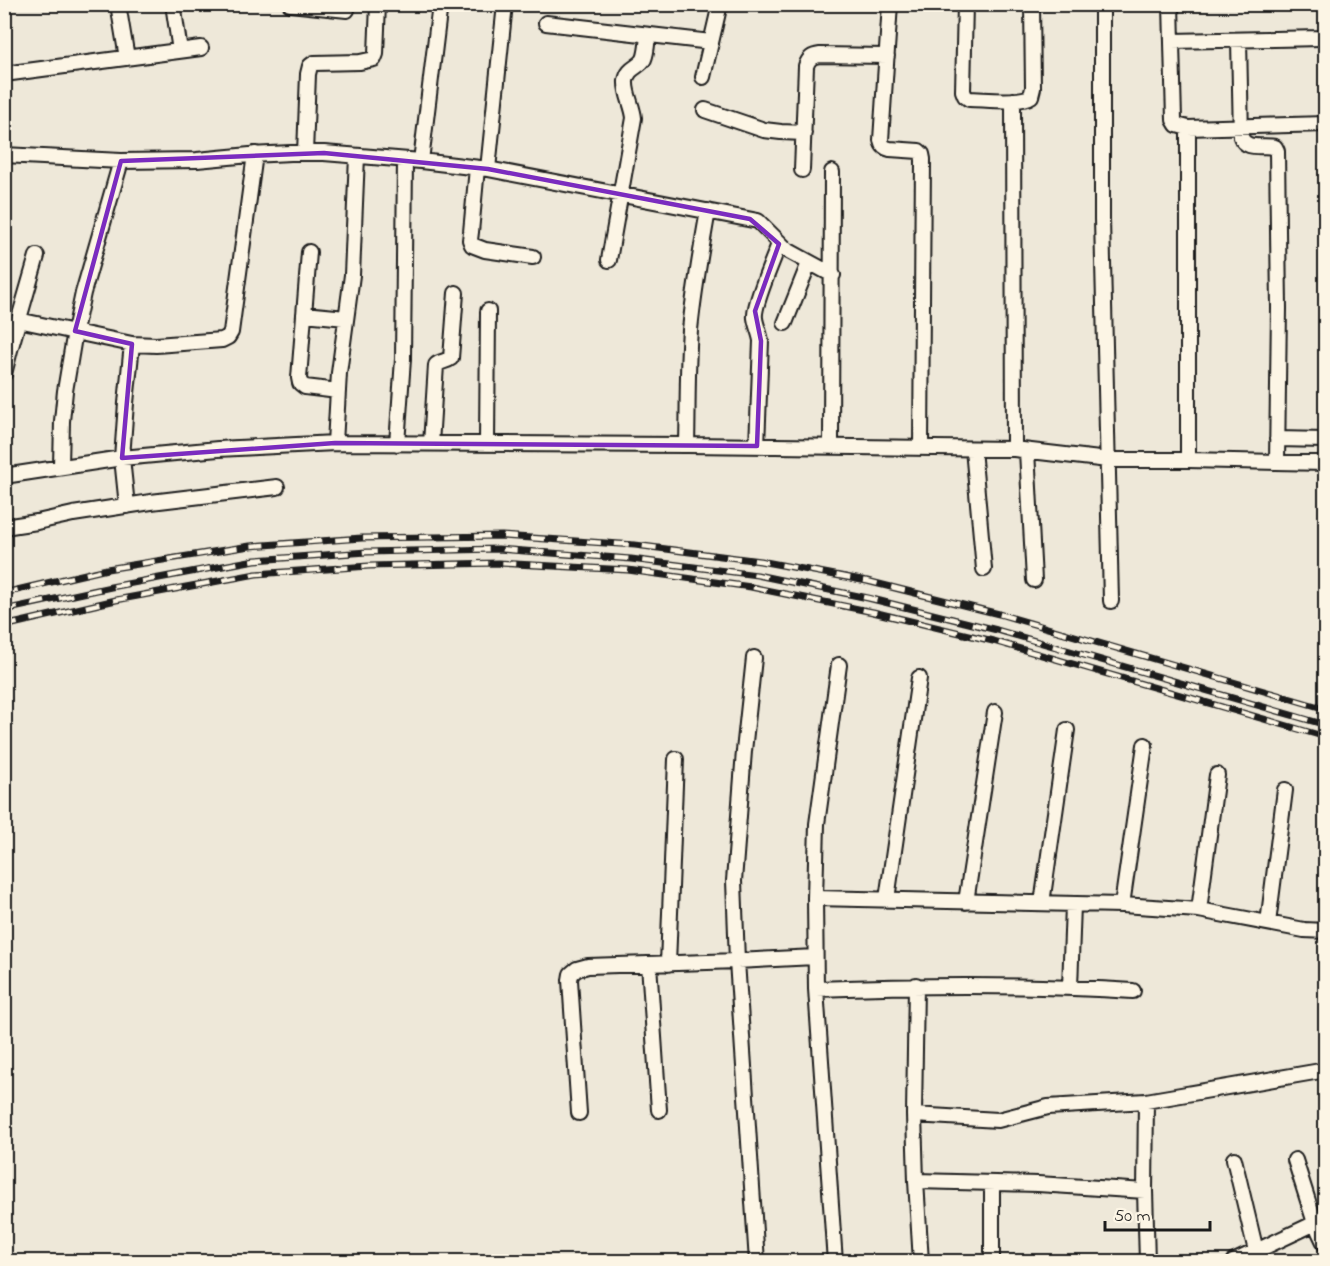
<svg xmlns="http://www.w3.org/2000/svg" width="1330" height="1266" font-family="'Indie Flower',sans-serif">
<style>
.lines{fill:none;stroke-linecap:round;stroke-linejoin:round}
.minor-casing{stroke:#1c1c1c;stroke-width:18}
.minor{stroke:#fcf5e5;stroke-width:14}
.rail-casing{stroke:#1c1c1c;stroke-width:7}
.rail{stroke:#fcf5e5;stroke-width:4.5;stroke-dasharray:14;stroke-linecap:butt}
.marked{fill:none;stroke:#7b2cbf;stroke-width:4.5;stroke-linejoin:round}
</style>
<rect width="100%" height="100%" fill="#eee8d9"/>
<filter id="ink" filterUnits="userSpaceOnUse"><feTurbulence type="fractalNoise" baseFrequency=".0167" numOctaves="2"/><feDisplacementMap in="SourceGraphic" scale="12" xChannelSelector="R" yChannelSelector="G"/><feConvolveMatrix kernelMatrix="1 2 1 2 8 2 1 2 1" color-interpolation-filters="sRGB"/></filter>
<g filter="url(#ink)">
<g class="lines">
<defs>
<path id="minor" d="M118,4l9,54
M173,4l7,47
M290,4l57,6
M890,4l-9,136c1,5 3,8 9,9l29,2 3,3 1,5 -2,289
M965,4l-2,87 2,5 4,3c15,0 51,5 62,-3l2,-8 -1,-84
M1102,4v215l9,382
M1171,4l3,116 3,5 11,3 138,-4
M546,23l165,19
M1239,40l2,97c5,14 22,7 34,10l2,4 2,157 -2,154
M1172,41l149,-3 5,-2
M4,74l197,-26
M703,77l17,-73
M1013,100l1,349
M705,110l59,20 17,2 23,1
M305,153l3,-79 2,-8 4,-3 46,-1 14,-3 2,-5 2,-50
M4,155l117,6 76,-1 53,-5 41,-2h33l97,8 67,8 270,52 29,29 46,25
M421,161l19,-157
M477,168l-6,64 -1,8 2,5 13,5 48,7
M488,169l17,-165
M802,170l4,-104c3,-8 6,-10 14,-11l67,1
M309,252l-10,126 1,5 5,4 33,4
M609,260l25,-142c-1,-12 -9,-25 -8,-37 2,-14 13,-13 18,-22 3,-7 3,-16 4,-24
M304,314l42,4
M18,320l114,24 24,1 66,-5 6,-3 3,-5 24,-178
M785,323l24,-60
M4,374l6,-24 27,-94
M1277,439l49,1
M335,443l4,-70 13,-98 5,-119
M397,444l6,-85 2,-199
M431,444l5,-79c4,-4 10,-3 15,-7l5,-65
M487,444l1,-133
M687,445c1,-39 0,-77 3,-115 4,-40 11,-80 18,-119
M757,446l4,-105c-1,-8 -5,-15 -6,-23 -2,-13 19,-60 24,-74
M831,447l1,-275
M973,449l11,120
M1027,451l7,129
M1188,460v-332
M61,466l1,-45 3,-30 10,-60 8,-38 38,-132
M4,476l118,-18 96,-9 117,-6 352,2 327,4 94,11h80l138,3
M127,506l-5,-48 4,-55 6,-59
M4,527l33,-5 36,-8 78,-12 126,-15
M754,658l-10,93 -10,130 3,80 20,301
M815,898l307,7 77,5 105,20 22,1
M887,899l32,-221
M966,902l29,-190
M1042,903l25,-173
M1122,905l23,-160
M1199,910l18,-135
M1268,923l17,-133
M649,964l10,146
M668,964l8,-205
M916,985l-2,130 2,66 5,81
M1070,987l3,-82
M816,989c106,-4 211,-5 317,2
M1146,1101l-1,90 2,71
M579,1113l-9,-133 1,-6 6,-5 11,-3 149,-5 78,-4
M914,1115l84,5 50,-13 98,-6 180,-31
M1234,1159l22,92
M1295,1160l20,63 11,23
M916,1181l122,3 107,7
M835,1262l-19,-273 -1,-91 2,-74 22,-159
M992,1262v-79
M1233,1262l93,-44"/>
</defs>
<use href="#minor" class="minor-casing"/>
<use href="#minor" class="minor"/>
<defs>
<path id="rail" d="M4,593l103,-24 143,-23 112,-8 140,-2 133,9 125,16 107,20 132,33 327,95
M4,610l107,-23 144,-27 112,-8 131,-3 133,10 126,16 111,23 129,32 329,95
M4,626l112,-26 140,-26 113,-8 129,-3 130,7 123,17 122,25 120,29 333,96"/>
</defs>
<use href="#rail" class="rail-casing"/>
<use href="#rail" class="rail"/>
</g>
</g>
<path class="marked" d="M324,153l164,16 262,50 29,25 -24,67 6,30 -4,105 -422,-3 -213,15 10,-114 -57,-13 46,-170z"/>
<rect width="1330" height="1266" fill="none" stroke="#fcf5e5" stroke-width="24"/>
<rect x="12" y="12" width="1306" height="1242" fill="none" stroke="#1c1c1c" stroke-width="2" filter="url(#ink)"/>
<path d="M1105 1221v9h105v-9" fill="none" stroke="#1c1c1c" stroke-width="3"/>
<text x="1114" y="1221" font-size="18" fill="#1c1c1c" stroke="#fcf5e5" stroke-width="4.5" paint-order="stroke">50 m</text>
</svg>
